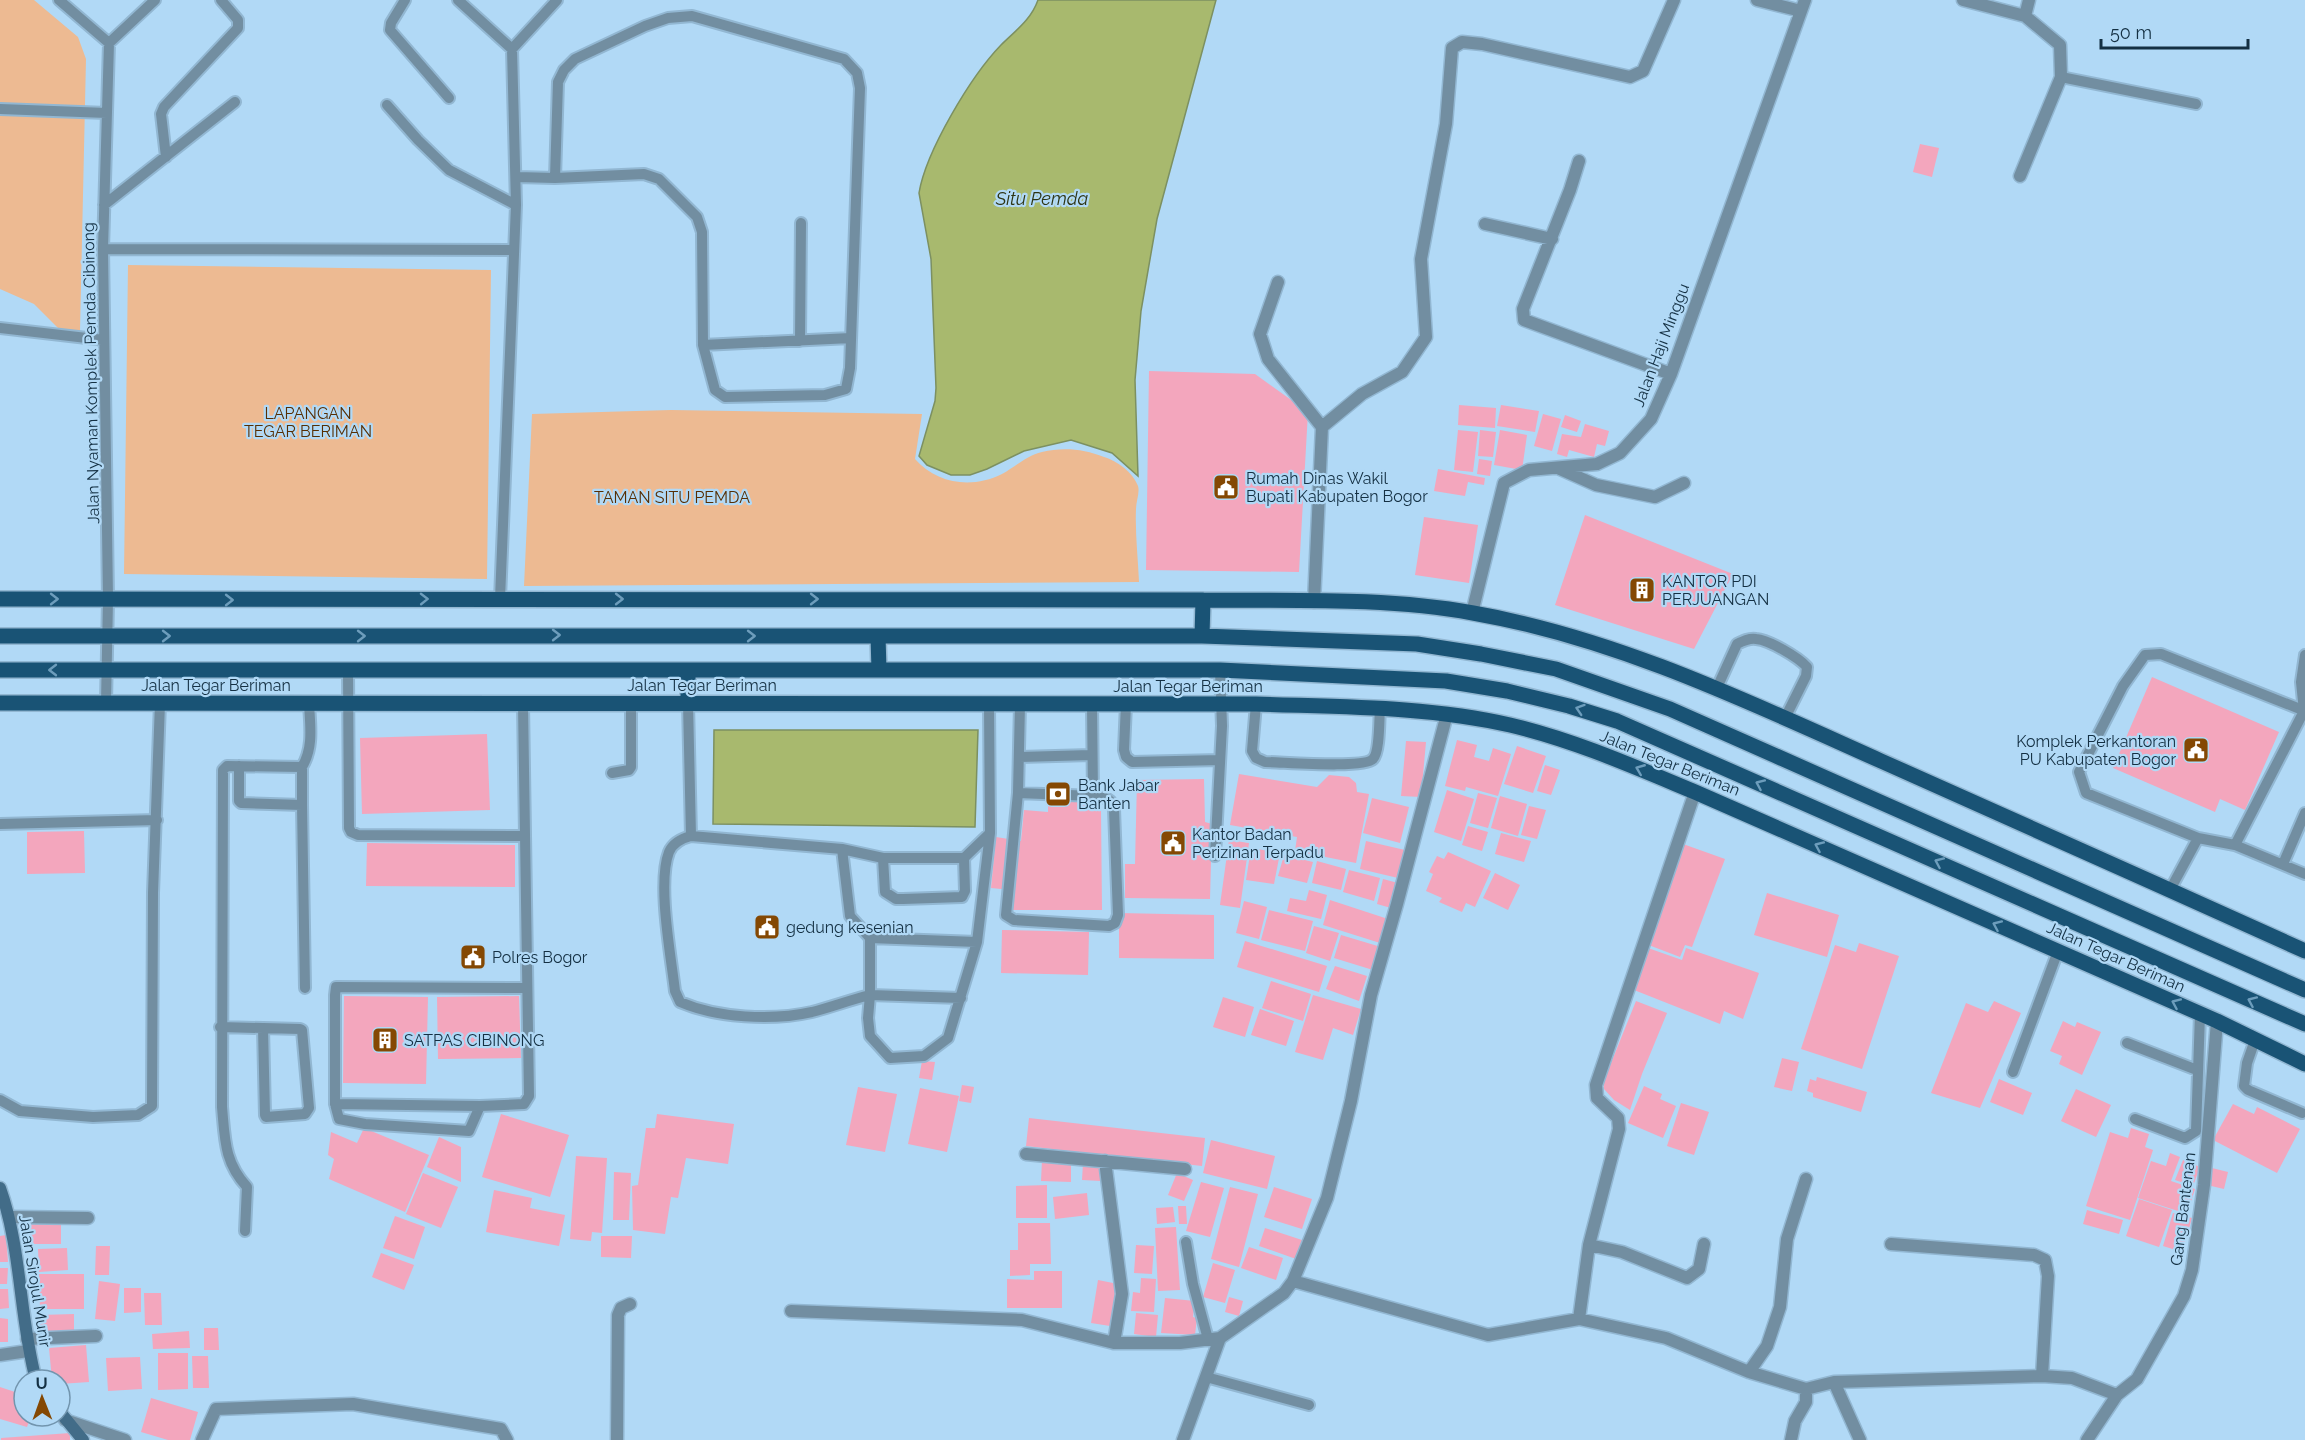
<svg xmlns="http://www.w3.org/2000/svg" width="2305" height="1440" font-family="Raleway,sans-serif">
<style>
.green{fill:#edba92}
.water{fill:#a8b96e;stroke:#7c9061;stroke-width:1.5}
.building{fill:#f3a6bd}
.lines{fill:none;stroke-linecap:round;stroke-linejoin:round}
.lane-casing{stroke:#92b7d2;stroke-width:14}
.street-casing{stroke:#92b7d2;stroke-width:15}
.secondary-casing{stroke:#92b7d2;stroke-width:15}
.primary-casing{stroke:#92b7d2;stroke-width:18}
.lane{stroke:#728ea1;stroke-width:10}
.street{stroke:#728ea1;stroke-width:12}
.secondary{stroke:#426c88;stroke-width:12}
.primary{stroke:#195375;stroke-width:15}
.oneway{stroke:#6d9dbc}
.labels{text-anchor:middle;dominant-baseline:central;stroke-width:4.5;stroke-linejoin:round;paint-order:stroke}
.street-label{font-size:16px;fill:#143043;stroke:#b1d9f6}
.park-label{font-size:16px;fill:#572e03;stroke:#b1d9f6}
.poi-label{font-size:16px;fill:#143043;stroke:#b1d9f6;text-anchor:start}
.water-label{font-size:18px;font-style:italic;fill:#2d3413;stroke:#b1d9f6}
</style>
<rect width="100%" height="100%" fill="#b1d9f6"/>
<path class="green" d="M0,0h34l44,37 8,22 -6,272 -20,-1 -26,-26 -34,-15z
M128,265l363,5 -4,309 -363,-5z
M671,410l251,4 -7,45c22,25 57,30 87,15 13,-7 24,-18 40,-22 21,-5 42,-3 62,5 13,4 29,15 34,29 2,6 -2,16 -2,23 -1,24 2,49 3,73l-615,4 8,-172z"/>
<path class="water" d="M1038,0h178l-59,219 -16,92 -6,69 3,96 -26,-23 -41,-13 -47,11 -37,18 -17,6h-19l-24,-10 -8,-9 16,-55 1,-13 -5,-129 -12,-66c7,-42 52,-117 82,-148 14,-14 30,-25 37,-45z
M714,730h264l-3,97 -262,-3z"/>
<path class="building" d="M1920,144l19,4 -7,29 -19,-5z
M1149,371l106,3 53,38 -9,160 -153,-2z
M1459,405l37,3 -1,20 -37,-3z
M1501,405l38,6 -4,21 -38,-6z
M1543,414l18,5 -9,32 -18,-5z
M1565,415l16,6 -4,11 -16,-5z
M1585,424l24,7 -4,15 -8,-2 -3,13 -25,-7 -2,7 -10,-3 5,-20 19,3z
M1458,430l20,2 -5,40 -19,-2z
M1480,430l16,2 -3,25 -15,-1z
M1500,430l27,5 -5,35 -28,-5z
M1479,459l13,2 -2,15 -13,-2z
M1438,469l47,9 -1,7 -16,-3 -3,14 -31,-5z
M1585,515l148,59 -39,75 -139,-44z
M1424,517l54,8 -9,58 -54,-8z
M2152,677l127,55 -34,78 -25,-11 -5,13 -102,-44z
M487,734l3,76 -128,4 -2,-76z
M1457,740l20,5 -3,12 15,4 4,-13 18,6 -13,42 -32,-9 -1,4 -20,-5z
M1406,741l20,1 -5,55 -20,-1z
M1517,746l29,10 -13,37 -29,-9z
M1545,765l15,5 -9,25 -14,-4z
M1239,774l78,13 12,-12 20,2 7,6 1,9 12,2 -13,69 -61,-12 2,-14 -67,-12z
M1204,779l1,43 7,2 -2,75 -85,-1v-34h10l2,-84z
M1447,790l27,9 -13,42 -27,-9z
M1478,793l19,5 -9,30 -18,-5z
M1500,796l27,8 -9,32 -27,-8z
M1048,798l44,2 9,9 1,101h-91v-20l-20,-2 5,-51 25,4 3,-31 24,2z
M1372,798l37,9 -9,36 -37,-10z
M1529,806l17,4 -9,29 -16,-4z
M1468,826l20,6 -6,19 -20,-6z
M84,831l1,42 -58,1v-42z
M1501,833l30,8 -7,21 -29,-8z
M1229,840l20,3 -9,65 -20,-3z
M1366,841l39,9 -7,28 -38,-9z
M367,843l148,2v42l-149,-1z
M1683,844l42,15 -33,88 -7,-2 -5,12 -34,-13z
M1251,848l29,5 -6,31 -28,-4z
M1448,852l43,19 -16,36 -9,-4 -4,9 -23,-10 3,-4 -16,-7 7,-17 -4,-2 8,-16 7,3z
M1284,855l29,7 -6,21 -29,-7z
M1317,861l29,8 -5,21 -29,-7z
M1349,870l31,8 -6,23 -31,-9z
M1495,873l25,12 -12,25 -25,-12z
M1383,879l15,4 -7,25 -14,-4z
M1309,890l18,5 -6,24 -34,-8 3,-13 16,3z
M1767,893l72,22 -12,42 -73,-22z
M1330,900l58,19 -8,24 -57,-18z
M1244,901l23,6 -8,32 -23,-6z
M1269,910l44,11 -8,30 -44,-11z
M1119,913l95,2v44l-95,-1z
M1314,926l25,7 -9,28 -24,-8z
M1002,930l87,2 -1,43 -87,-2z
M1341,935l40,12 -8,23 -39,-12z
M1245,941l82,25 -8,26 -82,-25z
M1859,943l40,13 -37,113 -61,-20 34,-104 21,7z
M1648,948l34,12 4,-12 73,25 -16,46 -19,-8 -4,13 -86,-34z
M1335,966l32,10 -8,25 -33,-12z
M1271,981l40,13 -8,27 -41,-13z
M1313,995l48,14 -8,26 -20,-7 -10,32 -28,-8z
M344,996l84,1 -2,87 -83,-1z
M519,996l2,62 -83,1 -1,-62z
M1223,997l31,10 -9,30 -32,-10z
M1636,1001l31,12 -25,61 -12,36 -16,-10 -10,-11 -1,-6z
M1994,1001l27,12 -41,95 -49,-15 35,-90 22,9z
M1260,1009l34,12 -8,25 -35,-11z
M2063,1021l12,6 2,-5 24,10 -19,43 -23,-11 3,-8 -12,-5z
M1782,1058l17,4 -7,29 -18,-4z
M922,1061l13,1 -3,18 -13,-2z
M1817,1077l50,15 -6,20 -48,-15v-4l-6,-2 3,-12 6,2z
M1999,1079l33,14 -9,22 -33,-13z
M962,1085l12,2 -3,16 -12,-2z
M1644,1086l18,8 -2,5 16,7 -13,32 -35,-15z
M858,1087l39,7 -12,58 -39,-7z
M920,1088l39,8 -12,56 -39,-8z
M2076,1089l35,16 -15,32 -35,-16z
M1681,1103l28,9 -15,43 -27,-9z
M2233,1104l21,10 3,-7 43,22 -23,44 -64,-33z
M501,1114l68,21 -19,62 -68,-20z
M657,1114l77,10 -6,40 -42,-6 -8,40 -7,-1 -6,37 -32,-4 -1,-44 6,-1 8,-57h9z
M1029,1118l176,20 -3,28 -176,-20z
M364,1128l65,27 -24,57 -76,-33 5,-20 -6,-4 3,-23 26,11z
M2131,1128l18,6 -4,13 8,3 -23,70 -44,-14 24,-74 18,6z
M439,1137l22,10v35l-34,-15z
M1211,1140l64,16 -8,33 -64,-16z
M2170,1153l10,4 -9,24 24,8 -8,25 -49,-16 13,-37 15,5z
M576,1156l31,2 -5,75 -10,-1 -1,9 -21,-2z
M1042,1160l29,1v21l-30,-1z
M2183,1160l17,7 -7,19 -18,-6z
M1083,1163l19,1 -1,17 -19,-1z
M2212,1168l16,4 -4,17 -17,-4z
M614,1172l17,1 -2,47h-16z
M423,1173l35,14 -17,41 -35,-14z
M1177,1173l16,7 -9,21 -16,-6z
M1201,1182l23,6 -14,49 -24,-6z
M1047,1185v33h-31v-32z
M1230,1187l28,7 -19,73 -28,-8z
M1274,1187l38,12 -10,30 -38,-12z
M494,1190l38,8 -2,10 35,7 -6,31 -73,-14z
M1087,1193l2,22 -34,4 -2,-22z
M2139,1199l33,11 -13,37 -33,-11z
M1178,1206h8l1,18h-8z
M1173,1207l2,15 -18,2 -1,-16z
M2087,1210l36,10 -4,14 -36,-10z
M2173,1213l19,5 -10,34 -19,-6z
M395,1216l30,11 -11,32 -31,-11z
M29,1220h32v24h-31z
M1018,1223h32l1,41h-21v11l-20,1v-26h8z
M1176,1227l4,63 -22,1 -3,-63z
M1265,1228l37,12 -6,19 -37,-13z
M6,1235l2,27h-8v-26z
M601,1236h31l-1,22 -30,-1z
M1136,1245l18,1 -2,28 -18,-1z
M96,1246h14l-1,29h-14z
M1249,1247l34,11 -7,22 -35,-12z
M67,1248l1,22 -29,2 -1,-23z
M381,1253l33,12 -10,25 -32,-13z
M1213,1263l22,7 -10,33 -22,-6z
M0,1268h8l-1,16h-7z
M1034,1271h28v37h-55v-29l27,1z
M39,1274h45v35h-44z
M1141,1278l15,1 -2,33 -23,-1 2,-19 7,1z
M1098,1280l20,4 -8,42 -19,-3z
M99,1281l21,3 -5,37 -20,-2z
M124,1288h17v24l-17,1z
M0,1289h8l1,19 -9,1z
M144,1293h17l1,32h-17z
M1229,1297l14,4 -4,15 -14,-4z
M1165,1298l30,3 -2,16 4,1 -2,17 -34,-2z
M1136,1313l22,2 -2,22 -22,-3z
M74,1314v20l-33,1 -1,-20z
M0,1318l8,1v23h-8z
M204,1328h14l1,22h-15z
M189,1331l1,17 -37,1 -1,-15z
M86,1345l3,37 -29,2v-4h-8l-3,-32z
M158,1353h30v36l-30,1z
M192,1356h16l1,32h-16z
M140,1357l2,32 -34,2 -2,-33z
M0,1387l24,8v21h7l-4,11 -27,-8z
M151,1398l47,14 -8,28h-22l-27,-8z
M70,1433v7h-69v-2z"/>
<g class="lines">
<defs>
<path id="lane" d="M59,0l50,43
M405,0l-14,23 -1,7 59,68
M458,0l54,49
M2061,77l135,27
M387,105l31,35 31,30 67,35
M0,109l107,4
M166,157l-5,-43 3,-7 74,-79v-8l-17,-20
M517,177l38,1 89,-4 15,5 38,38 5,15 1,113 12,45 10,7 100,-2 21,-6 4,-21 10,-280 -3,-15 -13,-14 -152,-43 -24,2 -23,8 -70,33 -11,11 -6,12 -3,96
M104,205l131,-103
M103,249l410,1
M0,328l104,12
M800,341l1,-118
M703,345l148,-7
M500,599l16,-394 -4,-156 45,-49
M348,670l1,158 2,4 7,3 167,1
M1716,690l21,-46c6,-3 12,-6 19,-5 13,1 42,18 51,28l-1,9 -21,42
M106,703l2,-104 -5,-350 6,-206 46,-43
M688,703l3,133
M523,704l6,392 -5,8 -44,2 -11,25 -104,-7 -26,-5 -4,-15v-109l1,-8 191,1
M1020,704l-2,89 75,3 -1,-92
M1126,704l-2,46 2,7 6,5 88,-2
M1256,704l-4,47 4,7 9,4c17,0 98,7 108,-3 7,-7 6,-40 7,-51
M2305,711l-144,-57 -16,1 -22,31 -44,86 7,21 112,45 37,7 70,29
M1020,757l71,-2
M239,766v35l2,2 61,2v-38
M612,773l17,-3 2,-3v-64
M1018,793l-12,122 8,5 95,6 6,-3 3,-8 -4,-106c-2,-12 -11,-11 -21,-13
M302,805l3,183
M0,824l157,-4
M2235,845l69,-134 -3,-29 4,-27
M842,849l8,67 20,22v57l91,3
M1215,856l7,-130 -2,-56
M883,858l-41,-9 -151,-13c-8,2 -18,7 -22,16 -12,31 2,104 6,139l5,11c37,16 92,19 132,10 19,-5 38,-12 58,-17l-2,23 2,18 20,22 34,-2 24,-18 29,-96 13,-109 -1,-129
M964,858l1,33 -3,6 -59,2h-7l-11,-7 -2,-34h81l26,-25
M2283,864l22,-51
M2170,890l28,-52
M870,938l107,4
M220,1027l80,2 2,1 7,78 -4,6 -39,3 -1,-2 -2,-87
M2255,1040l-8,23 -3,23 4,4 54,23
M2127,1043l70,27
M2013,1072l45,-121
M0,1100l20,11 73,6 45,-2 14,-9 1,-213 7,-190
M335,1104l145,2
M2135,1119l50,19 11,-7 4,-117
M245,1231l2,-44c-23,-25 -22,-48 -25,-80l1,-337 4,-4 75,1c12,-20 8,-42 7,-64
M1186,1242l7,42 15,55
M1206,1377l103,28"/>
<path id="street" d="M1757,0l44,11
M1963,0l62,16 35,29 1,32 -41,99
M2025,16l4,-16
M1579,161l-9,29 -47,119 1,11 147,54
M1485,224l67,15
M1278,282l-18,52 8,25 54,68 -8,175
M1322,427l40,-33 40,-22 24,-35 -5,-78 25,-135 6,-76 10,-6 20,2 148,33 13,-6 31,-71
M1560,469l36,16 59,12 29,-14
M1472,613l32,-130 25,-13 68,-6 23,-11 31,-34 20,-45 134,-374
M1026,1154l159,15
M1105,1161l17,133 -8,49
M10,1217l78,1
M1891,1244l143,11 11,5 3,16 -6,100
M1589,1245l33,7 65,26 12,-9 5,-25
M1293,1281l195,54 91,-16 87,19 83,34 57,17 28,-7 208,-6 30,2 45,17
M791,1311l231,9 92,23h66l40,-5
M1579,1319l10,-74 30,-116 -1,-11 -21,-20 -1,-13 99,-293
M27,1339l69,-3
M0,1355l28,-4
M1749,1372l18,-26 13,-39 7,-68 19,-60
M1834,1382l26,58
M65,1420l60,20
M202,1440l14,-31 137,-5 148,25 6,11
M617,1440l1,-125 3,-7 9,-4
M1183,1440l37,-102 64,-45 9,-12 34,-83 24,-97 20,-106 26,-91 50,-190
M1791,1440l4,-19 11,-19v-13
M2087,1440l30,-45 20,-16 47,-83 8,-26 12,-85 13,-164"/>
<path id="secondary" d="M0,1188c22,62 19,129 36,192
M60,1412l23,28"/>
<path id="primary" d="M0,599l1203,1c89,1 182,-3 270,13 143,25 276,89 408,148 141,63 283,126 424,190
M0,636h1202l215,8 64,10 75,15 114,40 635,281
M878,636l1,34
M1202,636l1,-36
M0,670h1220l226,11 61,10 62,15 48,15 688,303
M0,703l1256,1c84,3 171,2 254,21 64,15 125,42 185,67l522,229 88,43
M688,703v-33"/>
</defs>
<use href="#lane" class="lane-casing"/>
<use href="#street" class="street-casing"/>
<use href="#secondary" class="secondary-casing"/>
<use href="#primary" class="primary-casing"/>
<use href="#lane" class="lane"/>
<use href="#street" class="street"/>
<use href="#secondary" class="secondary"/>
<use href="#primary" class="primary"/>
</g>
<defs><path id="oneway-chevron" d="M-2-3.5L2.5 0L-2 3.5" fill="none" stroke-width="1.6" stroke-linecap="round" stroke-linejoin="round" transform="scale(1.5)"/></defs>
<g class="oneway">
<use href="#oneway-chevron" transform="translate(54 599)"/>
<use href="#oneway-chevron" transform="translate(424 599) rotate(-1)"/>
<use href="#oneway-chevron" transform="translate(619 599)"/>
<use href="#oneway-chevron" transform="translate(814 599)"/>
<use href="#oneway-chevron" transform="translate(229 600)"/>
<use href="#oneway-chevron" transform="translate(556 635)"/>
<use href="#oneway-chevron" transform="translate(166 636)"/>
<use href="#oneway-chevron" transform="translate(361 636)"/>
<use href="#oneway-chevron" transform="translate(751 636)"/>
<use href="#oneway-chevron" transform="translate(53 670) rotate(180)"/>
<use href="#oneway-chevron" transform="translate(1580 709) rotate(-162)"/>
<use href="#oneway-chevron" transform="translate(1640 769) rotate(-158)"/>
<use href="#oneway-chevron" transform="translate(1760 784) rotate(-156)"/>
<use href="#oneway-chevron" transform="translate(1819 846) rotate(-156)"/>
<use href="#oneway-chevron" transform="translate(1939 862) rotate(-156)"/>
<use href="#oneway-chevron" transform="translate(1997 925) rotate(-156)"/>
<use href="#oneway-chevron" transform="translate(2252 1001) rotate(-156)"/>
<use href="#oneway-chevron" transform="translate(2176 1003) rotate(-156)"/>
</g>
<defs>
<symbol id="civic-square" viewBox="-11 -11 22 22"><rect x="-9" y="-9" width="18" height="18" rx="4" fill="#844803" stroke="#b1d9f6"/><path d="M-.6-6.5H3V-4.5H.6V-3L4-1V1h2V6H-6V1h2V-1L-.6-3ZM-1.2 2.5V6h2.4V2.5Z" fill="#fff"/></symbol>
<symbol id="building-square" viewBox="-11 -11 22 22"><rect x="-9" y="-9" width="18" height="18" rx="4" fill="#844803" stroke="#b1d9f6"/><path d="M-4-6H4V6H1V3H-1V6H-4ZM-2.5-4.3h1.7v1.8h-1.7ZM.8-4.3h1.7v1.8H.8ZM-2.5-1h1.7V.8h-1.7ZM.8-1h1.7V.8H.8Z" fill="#fff"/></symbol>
<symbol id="bank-square" viewBox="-11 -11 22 22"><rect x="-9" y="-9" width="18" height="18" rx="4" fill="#844803" stroke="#b1d9f6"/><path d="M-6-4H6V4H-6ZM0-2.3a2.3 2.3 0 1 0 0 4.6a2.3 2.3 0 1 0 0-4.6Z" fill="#fff"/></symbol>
</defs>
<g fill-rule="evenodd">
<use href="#civic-square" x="1211" y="472" width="30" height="30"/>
<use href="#building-square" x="1627" y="575" width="30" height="30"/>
<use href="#civic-square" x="2181" y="735" width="30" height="30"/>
<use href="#bank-square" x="1043" y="779" width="30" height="30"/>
<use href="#civic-square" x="1158" y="828" width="30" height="30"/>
<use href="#civic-square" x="752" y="912" width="30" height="30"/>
<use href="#civic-square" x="458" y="942" width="30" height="30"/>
<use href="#building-square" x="370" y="1025" width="30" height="30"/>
</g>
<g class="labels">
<g class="street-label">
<text transform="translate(1661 345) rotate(-69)">Jalan Haji Minggu</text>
<text transform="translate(91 373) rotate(-91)">Jalan Nyaman Komplek Pemda Cibinong</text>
<text x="216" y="685">Jalan Tegar Beriman</text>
<text x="702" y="685">Jalan Tegar Beriman</text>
<text x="1188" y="686">Jalan Tegar Beriman</text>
<text transform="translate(1670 763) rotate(22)">Jalan Tegar Beriman</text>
<text transform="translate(2116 957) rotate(24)">Jalan Tegar Beriman</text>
<text transform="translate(2183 1209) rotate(-83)">Gang Bantenan</text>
<text transform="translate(35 1281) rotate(81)">Jalan Sirojul Munir</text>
</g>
<g class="park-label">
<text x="308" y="413">LAPANGAN<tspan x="308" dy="18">TEGAR BERIMAN</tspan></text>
<text x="672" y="497">TAMAN SITU PEMDA</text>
</g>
<g class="poi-label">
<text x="1246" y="478">Rumah Dinas Wakil<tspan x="1246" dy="18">Bupati Kabupaten Bogor</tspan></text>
<text x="1662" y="581">KANTOR PDI<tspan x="1662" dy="18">PERJUANGAN</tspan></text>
<text x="2176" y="741" text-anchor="end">Komplek Perkantoran<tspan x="2176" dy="18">PU Kabupaten Bogor</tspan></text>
<text x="1078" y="785">Bank Jabar<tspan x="1078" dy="18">Banten</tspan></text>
<text x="1192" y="834">Kantor Badan<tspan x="1192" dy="18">Perizinan Terpadu</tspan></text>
<text x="786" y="927">gedung kesenian</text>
<text x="492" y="957">Polres Bogor</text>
<text x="404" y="1040">SATPAS CIBINONG</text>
</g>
<g class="water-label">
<text x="1042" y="198">Situ Pemda</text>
</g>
</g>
<g transform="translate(42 1398) rotate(359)"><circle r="28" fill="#b1d9f6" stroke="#7295ae" stroke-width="1.5"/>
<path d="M0-4.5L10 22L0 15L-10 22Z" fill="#844803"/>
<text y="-9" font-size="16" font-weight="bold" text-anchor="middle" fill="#143043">U</text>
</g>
<path d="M2101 39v9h147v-9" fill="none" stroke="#143043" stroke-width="3"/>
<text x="2110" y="39" font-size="18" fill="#143043" stroke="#b1d9f6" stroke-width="4.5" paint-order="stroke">50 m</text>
</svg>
